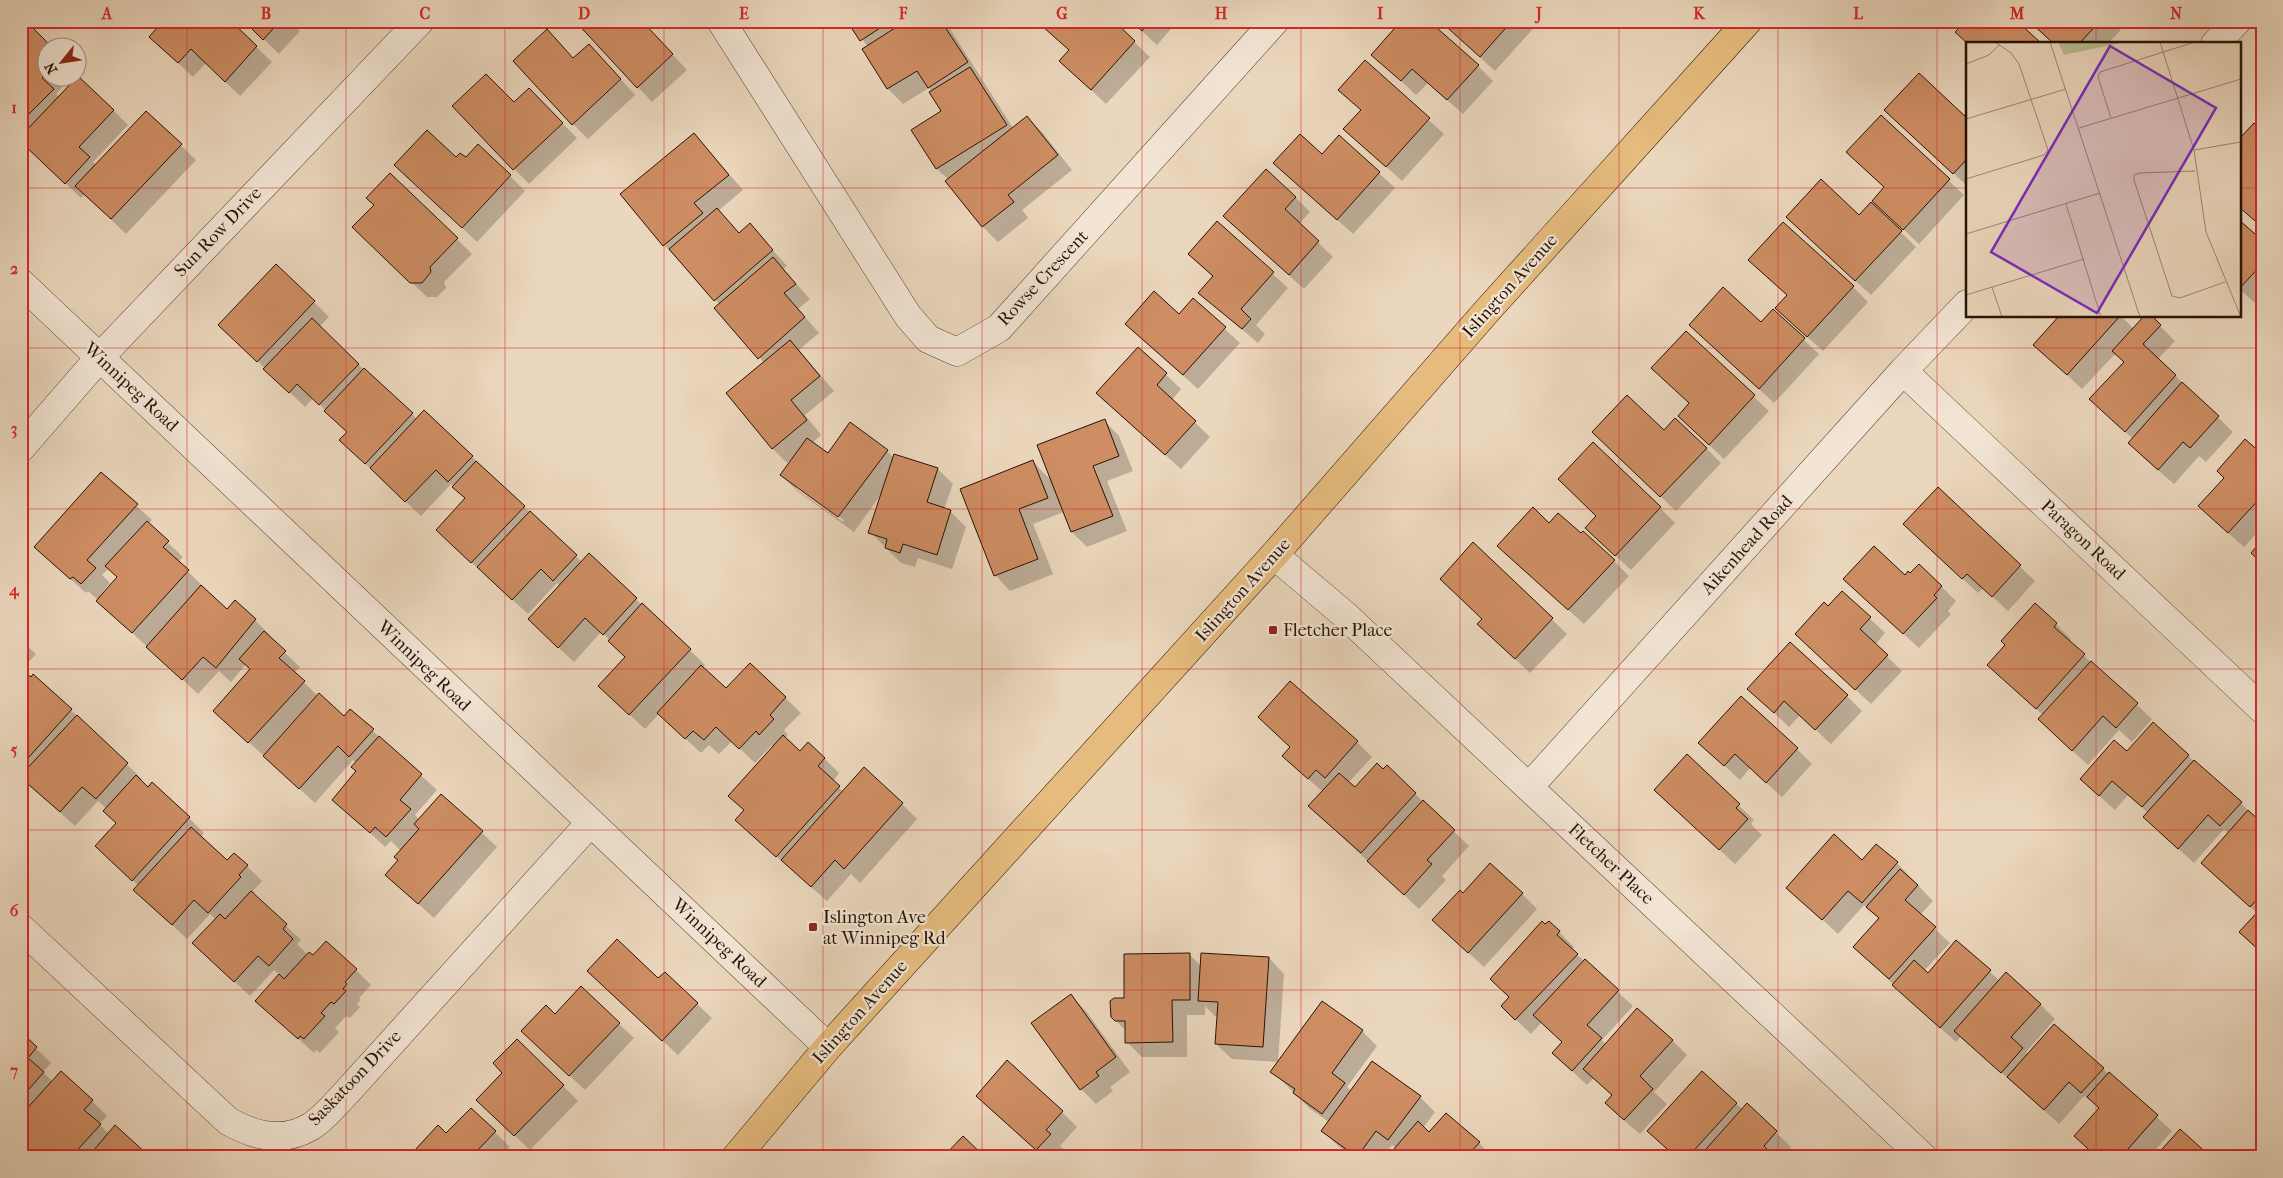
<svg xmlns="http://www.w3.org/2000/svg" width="2283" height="1178" font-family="'IM FELL French Canon',serif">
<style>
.shadow{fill:#0003;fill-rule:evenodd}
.building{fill:#ce8d63;stroke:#271104}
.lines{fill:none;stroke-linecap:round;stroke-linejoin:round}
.minor-casing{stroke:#584232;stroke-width:29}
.major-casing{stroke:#271104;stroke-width:29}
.minor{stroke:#f2e5d4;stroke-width:28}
.major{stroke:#e6bc7e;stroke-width:28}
.grid{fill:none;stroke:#d62828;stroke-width:1;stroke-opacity:0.55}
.poi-dot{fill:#8f2418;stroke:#f2e5d4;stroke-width:2}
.labels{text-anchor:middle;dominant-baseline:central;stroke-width:4.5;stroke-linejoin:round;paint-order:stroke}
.street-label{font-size:18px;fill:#271104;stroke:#f2e5d4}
.poi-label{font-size:18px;fill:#271104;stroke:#f2e5d4;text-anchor:start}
.inset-road{fill:none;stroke:#9d8873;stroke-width:1}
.view{fill:#7b2cbf;fill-opacity:0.15;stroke:#7b2cbf;stroke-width:2.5}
.inset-edge{fill:none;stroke:#271104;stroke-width:2.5}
.neatline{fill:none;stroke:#d62828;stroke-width:2}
.grid-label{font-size:16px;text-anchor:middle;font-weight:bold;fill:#d62828}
</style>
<rect width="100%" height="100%" fill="#ebd7bd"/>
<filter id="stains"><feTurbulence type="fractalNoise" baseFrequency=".004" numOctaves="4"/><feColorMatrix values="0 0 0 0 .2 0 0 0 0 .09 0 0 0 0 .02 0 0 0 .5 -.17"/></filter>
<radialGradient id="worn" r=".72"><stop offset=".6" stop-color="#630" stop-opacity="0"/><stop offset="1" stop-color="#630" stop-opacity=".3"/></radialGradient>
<path class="shadow" d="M229,21l43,41 -32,34 -34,-33 -13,14 -43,-40z
M245,21h55l-5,5 5,5 -21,23z
M641,21l46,49 -35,32 -14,-15z
M849,21h96l68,107 14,-11 15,15 30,38 -50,40 6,8 -30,24 -15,-15 -36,-46 2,-1 -12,-11 -24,-39 30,-19 -10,-19 -4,-4 -26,16 -15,-15 -24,-39 4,-3z
M1112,21l38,36 -44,47 -30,-28 -6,-25 -26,-25z
M1131,21h47l-21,24z
M1440,21h97l1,2 -43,48z
M2030,21h92l3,4 -17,19h-54z
M21,32l27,16v30h23l-15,16 4,3 53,13 15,15 -35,37 3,3 50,-53 50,48 -70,74 -41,-40 -4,4 -60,-57z
M1373,55l105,11 15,15 -30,33 -35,-31 -12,12z
M574,59l30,1 31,35 -47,44 -15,-15z
M1365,62l79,72 -42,47 -57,-52 17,-18 -22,-21z
M529,90l48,48 -48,46 -75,-78 60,-2z
M1881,117l83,78 -45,49 -30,-28z
M1967,119v67l-66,-62z
M694,134l49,56 -25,21 22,23 10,-9 37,41 -4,3 27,30 -12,10 21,24 -20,17 35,41 -29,24 16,20 -9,8 16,12 59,-4 7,7 1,-3 43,14 15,15 -9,25 7,3 15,15 -14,42 -34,-11 -3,9 -14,-4 -31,-31 12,-39 -28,39 -58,-42 -14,-15 9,-15 -4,3 -15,-15 -8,-85 -45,-59 -55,-59 -42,-50zM796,486l48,34 -1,2 -47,-33z
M1339,136l56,52 -42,46 -63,-57 32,-21z
M456,159h10l44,17 15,15 -48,51 -66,-62z
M1295,197l15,15 -11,12 34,33 -29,32 -64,-58z
M1871,203l45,44 -45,48 -69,-63 57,-16z
M2239,221l23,21v54l-7,7 -16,-14z
M1217,223l71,65 -32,37 9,9 -7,9 -59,-50 14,-16 -24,-23z
M457,239l15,15 -28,28 2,6 -9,9h-10l-58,-55z
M1765,275l88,12 15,15 -45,49 -31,-28 -4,-27z
M1193,300l47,43 -42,46 -56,-50 37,-23z
M314,302l15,15 -10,10 45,43 53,49 55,38 110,105 7,-7 101,95 15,15 -3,3 24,22 24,-26 51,49 -17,17 4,5 -3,3 15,14 24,6 15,15 -6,8 10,11 59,12 15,15 -57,64 -9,-9 -24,27 -75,-66 -7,-24 29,-63 -3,-2 -16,17 -23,-22 -13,13 -10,-9 -8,8 -42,-39 -14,15 -30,-28 12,-44 -13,-13 -13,-12 -27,30 -30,-28 16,-48 -3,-3 -29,31 -76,-69 15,-46 -16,-15 -30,32 -65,-61 -8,-23 -13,-13 -22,-21 -8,9 -85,-82z
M1773,311l46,43 -45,49 -69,-64 56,-15z
M2060,316h61l13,13 26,-3 15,15 -17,18 75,73 -27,30 -7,-6 -25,28 -30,-26 -11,-19 -27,-25 19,-52 -9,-9 -34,36 -32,-30z
M1686,333l83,78 -45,48 -30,-28z
M1138,348l43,41 -9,11 38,37 -29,32 -68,-61z
M1104,420l15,16 14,35 -26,10 20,50 -40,16 -15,-15 -8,-20 -31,12 20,50 -43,17 -15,-16 38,-113 19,19z
M1664,432l42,16 15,15 -45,48 -67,-64z
M2262,456v71l-18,20 -29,-26z
M101,474l51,46 -4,4 35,33 -5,5 25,24 -1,1 25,24 28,9 15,15 -2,2 32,30 -6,6 24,23 26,22 7,-7 86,79 -22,25 5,5 21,-25 56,52 -63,71 -48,-43 13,-15 2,-9 -10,-10 -6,6 -51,-48 24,-27 -2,-9 -3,-3 -38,43 -100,-92 37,-41 -6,-6 -15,18 -12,-11 -21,23 -85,-79 -15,-15 -10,-9 -2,2 -51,-46zM109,568l10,10 -16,17 -2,-1 9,-11 -8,-8z
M1938,489l97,92 -27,30 -25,-23 -5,5 -58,-54z
M1660,508l15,15 -44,47 -29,-27z
M1549,524l65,37 15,15 -45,48 -70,-63z
M1473,544l94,90 -37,39 -36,-34 -10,-20z
M1905,576l36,10 15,15 -8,10 3,3 -32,34 -59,-54z
M1843,593l42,40 -10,12 27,26 -31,33 -59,-55 16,-41z
M2056,624l15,15 -2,3 83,77 -20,23 -13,-12 -31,35 -34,-31 -11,-19 -39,-35z
M21,640l15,14 -15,16 50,40 71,69 -2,2 8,7 4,-4 37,34 15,15 -4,5 27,24 7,-8 13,12 15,15 -9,10 2,1 -2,3 48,45 -4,4 11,11 48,15 15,15 -12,13 2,2 -4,4 3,3 -10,11 -4,-2 -11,12 4,4 -19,21 -4,-3 -2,3 -57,-52 23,-26 -6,-5 -24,26 -41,-38 7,-38 -6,-6 -23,25 -52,-49 4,-4 -27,-25 5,-37 -10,-15 -9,-8 -23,25 -54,-49z
M1749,689l98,7 15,15 -31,33 -31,-29 -11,12z
M2153,724l88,79 21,22v128l-5,-40 -40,-35 12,-45 -5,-4 -30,34 -34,-31 -12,-19 -20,-18 -13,15 -18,-16 30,-41z
M1357,742l15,15 -24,26 7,6 32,-22 82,79 -27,30 4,4 -27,29 -94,-88 -2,-29 -24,-21z
M1700,743l97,6 15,15 -30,33 -32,-29 -10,12z
M1687,756l67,64 -3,4 11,11 -27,29 -64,-59z
M1876,845l21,18 36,38 -13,14 30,28 -26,28 4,3 28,-32 44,39 40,23 15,15 -29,33 2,3 75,14 6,5 63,57 -23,26h-52l-21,-21 24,-27 -2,-3 -14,-10 -25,28 -98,-88 -5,6 -47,-42 -54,-53 25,-28 -16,-14 -26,29 -50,-46 74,-27z
M1522,894l15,15 -53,58 -35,-32 14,-40z
M1549,922l25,25 -2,3 61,56 -31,34 4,5 66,-5 15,15 -33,37 13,12 -27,30 -19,-16 -9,-22 -18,-18 -7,7 -34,-32 10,-11 -21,-20 -11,12 -29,-28 8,-9z
M1189,954l13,13 67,-9 15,16 -6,88 -46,-3 -16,-15 2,-28h-3l-10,-10v9h-18v42h-45l-15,-15 -1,-11 -14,-14 14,-18z
M658,980l39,24 15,14 -34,37 -75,-69z
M1071,996l15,15 44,61 -20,15 3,4 -17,13 -15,-15z
M1323,1003l39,28 15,15 -30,41 5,4 68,6 15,15 -12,16 6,6 50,9 14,14h-105l8,-9 -4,-3 -9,12h-30l-15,-11 -15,-15 6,-9 -20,-14 -37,-37z
M555,1016l64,8 15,14 -49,52 -47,-44z
M21,1034l30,29 -8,9 10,10 39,19 15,15 -8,8 10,10 6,-7 33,30h-122l-5,-5z
M517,1040l61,61 -48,49 -37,-35z
M1736,1103l7,7 4,-5 44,42 -9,10h-106z
M471,1109l39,38 -9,10h-79z
M992,1111l70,1 15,15 -17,19 5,4 -6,7h-15z"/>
<path class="building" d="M163,21h68l26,25 -32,36 -34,-33 -13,14 -29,-26z
M244,21h36l-17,19z
M575,21h67l31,33 -36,34z
M847,21h44l-31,20z
M906,21h35l27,41 -40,26 -11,-17 -30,18 -25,-40z
M1046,21h68l21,20 -44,49 -32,-29 10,-11 -27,-24z
M1131,21h19l-8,10z
M1401,21h28l50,44 -32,35 -35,-31 -11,12 -30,-26z
M1440,21h72l-32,36z
M1966,21h51l25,23h-74l-13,-12z
M2029,21h71l-21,23h-25z
M28,23l25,25h-5v24l-6,6 12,11 -33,33v-92z
M547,29l26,29 16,-14 32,35 -49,46 -59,-64z
M1365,60l65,58 -44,49 -43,-38 18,-19 -23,-20z
M970,67l37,58 -71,44 -25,-39 30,-19 -12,-19z
M1919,73l48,45v41l-14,15 -69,-64z
M486,74l28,28 15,-14 34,35 -50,47 -61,-64z
M78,76l36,34 -35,37 11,10 -25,27 -44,-42v-6z
M146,111l36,33 -71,75 -36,-33z
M1881,115l69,64 -47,51 -31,-29 12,-14 -38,-35z
M1027,116l31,39 -50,40 6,7 -32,25 -37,-46z
M2254,123l8,7v97l-23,-20v-68z
M427,130l29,27 4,-4 6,4 12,-13 33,31 -49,53 -68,-63z
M694,133l35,42 -35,28 9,10 -40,33 -43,-52z
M1300,134l22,20 17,-19 41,37 -43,48 -64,-57z
M1266,169l30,28 -11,12 34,32 -30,34 -66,-59z
M390,173l68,65 -28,29 1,5 -9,11h-12l-58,-56 22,-22 -8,-7z
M1821,179l38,36 12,-13 31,29 -47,50 -69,-64z
M717,208l22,25 11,-10 23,27 -59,51 -45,-52z
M2239,220l23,20v24l-23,25z
M1217,221l57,51 -33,37 10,10 -9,10 -44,-36 15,-17 -25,-22z
M1783,222l71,64 -47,51 -32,-29 12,-13 -39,-35z
M773,257l23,27 -12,9 21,24 -47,42 -44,-51z
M276,264l39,37 -58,61 -39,-37z
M1723,287l38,35 12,-13 32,29 -46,51 -70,-64z
M1154,291l25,23 14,-16 33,29 -43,48 -58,-51z
M2059,316h61l-53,59 -34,-30z
M2144,316h8l9,9 -18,19 33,31 -51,57 -36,-33 35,-37 -12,-11z
M312,318l47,46 -40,41 -22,-21 -8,9 -26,-24z
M1686,331l69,64 -46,50 -31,-29 11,-13 -38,-35z
M790,340l30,36 -29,24 16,20 -35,29 -46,-56z
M1138,347l29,26 -10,12 39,36 -31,34 -69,-62z
M364,368l49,45 -48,51 -26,-24 8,-8 -23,-21z
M2182,382l37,34 -29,32 -7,-6 -25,28 -30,-27z
M1627,395l37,35 11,-12 32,30 -47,49 -68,-65z
M424,410l49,46 -25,26 -12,-12 -31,32 -35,-34z
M1105,419l14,37 -26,10 20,50 -42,16 -34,-87z
M850,422l38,28 -50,67 -58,-42 27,-37 21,15z
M2245,439l17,15v42l-34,37 -30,-27 26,-28 -7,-7z
M1593,442l68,65 -46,49 -30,-28 11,-12 -38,-37z
M894,454l44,14 -11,34 24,8 -14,45 -34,-11 -3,9 -15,-5 2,-9 -19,-6z
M1033,460l15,38 -29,11 19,50 -44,17 -34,-87z
M476,461l49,45 -54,57 -35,-33 29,-32 -13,-11z
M101,472l37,32 -51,56 9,8 -15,16 -8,-7 -3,2 -36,-32z
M1938,487l83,78 -29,32 -25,-23 -5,5 -59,-55z
M1533,507l16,16 9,-10 23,20 2,-2 32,29 -47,50 -71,-64z
M530,511l47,44 -24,26 -12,-12 -29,31 -35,-33z
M147,521l22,20 -6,6 26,23 -57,63 -36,-32 21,-24 -12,-11z
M2262,540v23l-11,-10z
M1473,542l80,76 -38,41 -38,-35 5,-5 -42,-40z
M1874,546l31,29 3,-4 2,2 9,-9 23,22 -8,9 3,3 -34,36 -60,-55z
M589,553l48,45 -34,37 -18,-17 -27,30 -30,-29z
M201,585l26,24 8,-9 21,19 -40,49 -13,-11 -21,23 -36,-33z
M1842,591l29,26 -11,12 28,26 -33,35 -60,-56 29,-32 4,4z
M642,603l49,46 -62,66 -31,-29 27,-29 -17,-16z
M2035,603l22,20 -3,4 31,27 -49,55 -49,-44 18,-20 -4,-4z
M264,631l22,20 -7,7 26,23 -57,62 -35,-32 37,-42 -11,-10z
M1790,642l58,53 -33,35 -31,-29 -10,12 -27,-24z
M2091,661l47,42 -22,25 -13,-12 -31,35 -34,-32z
M750,663l36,34 -16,18 4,4 -15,16 -3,-4 -17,18 -23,-22 -12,13 -11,-9 -8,8 -28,-26 44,-48 25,23z
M21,668l10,9 2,-3 39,35 -51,57z
M1290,681l68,60 -33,37 -9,-8 -8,9 -26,-23 8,-9 -32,-30z
M319,693l25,23 6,-7 24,20 -25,28 -11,-11 -39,43 -36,-33z
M1741,696l57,52 -32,35 -31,-29 -11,12 -26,-23z
M77,715l51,48 -32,36 -14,-12 -22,25 -39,-34v-3z
M2153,722l36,33 -47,52 -30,-26 -13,15 -19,-17 34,-39 13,11z
M783,735l17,16 8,-9 17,16 -7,8 22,20 -64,71 -41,-37 9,-10 -16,-14z
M379,736l43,38 -22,26 11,9 -25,28 -11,-10 -5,6 -38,-33 24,-29 -5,-4z
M1687,754l53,50 -4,4 12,11 -29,31 -65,-60z
M2194,760l48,42 -22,24 -12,-11 -30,34 -35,-32z
M1377,763l6,6 4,-4 29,28 -55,60 -53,-47 31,-33 16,14z
M864,767l39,36 -59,66 -9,-9 -24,27 -30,-27z
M136,775l12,12 4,-5 38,35 -58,64 -37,-35 21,-23 -13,-12z
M441,794l42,37 -65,73 -33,-29 13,-15 -4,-3 25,-28 -5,-5z
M1423,800l32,30 -28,30 5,4 -28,31 -37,-34z
M2248,810l14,13v45l-3,3 3,3v20l-12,13 -49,-44z
M191,827l36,33 7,-7 14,12 -9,10 2,2 -33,36 -14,-13 -22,25 -39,-35z
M1834,834l28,26 14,-16 22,18 -36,41 -14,-12 -26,29 -36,-32z
M1490,863l33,30 -55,60 -36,-33 28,-30 3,3z
M1900,869l18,16 -13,15 31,27 -47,52 -36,-32 26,-29 -13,-11z
M251,891l36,33 -4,5 10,10 -24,27 -11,-10 -24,26 -42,-39 28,-29 5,5z
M2262,907v46l-23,-21z
M1542,921l3,3 4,-3 11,10 -3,4 21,19 -63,66 -14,-14 8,-9 -19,-18z
M617,939l41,39 7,-6 33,31 -36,38 -75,-70z
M1956,940l35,30 -51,58 -48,-43 22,-25 14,13z
M326,941l31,28 -12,13 2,2 -4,5 3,2 -12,13 -3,-2 -10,11 4,3 -21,23 -4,-3 -2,3 -43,-38 24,-27 5,5 25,-27 4,3z
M1190,953v47h-18l1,42 -48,1v-22h-10l-4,-4 -1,-16 4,-3h10v-44z
M1201,953l68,4 -6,90 -48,-3 3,-42 -20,-1z
M1585,959l34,31 -32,35 15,13 -30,33 -20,-18 10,-11 -29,-27z
M2006,972l35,32 -30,33 12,11 -22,25 -47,-42z
M581,986l39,37 -51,53 -48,-45 25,-26 9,9z
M1071,994l45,63 -20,15 3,4 -19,14 -49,-67z
M1322,1001l41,29 -31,43 13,10 -23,31 -29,-21 2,-4 -25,-17z
M1637,1008l36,32 -33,36 13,13 -29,31 -19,-17 7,-8 -29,-26z
M2054,1024l50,44 -23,25 -12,-11 -25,28 -37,-33z
M21,1032l16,15 -9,11 16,14 -23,26z
M517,1039l47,46 -50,51 -38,-36 26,-27 -9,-10z
M1007,1060l56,51 -17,19 5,4 -15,16 -60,-54z
M1372,1061l49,35 -33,44 -12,-9 -19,26 -36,-26z
M61,1071l32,29 -9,10 17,14 -30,33h-44l-6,-5v-37z
M1702,1071l35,32 -49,54h-12l-29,-26z
M2109,1072l49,43 -37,42h-24l-23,-21 25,-28 -12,-11z
M1747,1103l30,28 -13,15 7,7 -4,4h-68z
M471,1108l25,23 -21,22 4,4h-59l-6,-6 24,-26 8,8z
M1446,1113l34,29 -14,15h-79l31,-36 11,11z
M115,1125l33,30 -2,2h-58z
M2180,1129l31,28h-56z
M963,1136l22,21h-42z
M2136,1149l9,8h-16z"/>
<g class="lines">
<defs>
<path id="minor" d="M721,21l187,295 20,23 29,13 42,-24 276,-307
M2215,44l22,-23
M21,283l807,764
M1903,371l359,338
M21,448l79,-91 320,-336
M1274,555l72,61 577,541
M1529,787l374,-416 64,-67
M21,928l207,193c26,15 55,22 82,6 14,-8 26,-24 37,-35l243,-269"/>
<path id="major" d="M736,1157l92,-110 446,-492 212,-243 262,-291"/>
</defs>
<use href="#minor" class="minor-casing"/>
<use href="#major" class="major-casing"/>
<use href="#minor" class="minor"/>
<use href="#major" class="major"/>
</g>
<path class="grid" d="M187,21v1136M346,21v1136M505,21v1136M664,21v1136M823,21v1136M982,21v1136M1142,21v1136M1301,21v1136M1460,21v1136M1619,21v1136M1778,21v1136M1937,21v1136M2096,21v23M21,188h1946M2239,188h23M2096,316v841M21,348h2241M21,509h2241M21,669h2241M21,830h2241M21,990h2241"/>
<g class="poi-dot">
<rect x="1268" y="625" width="10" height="10" rx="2.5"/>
<rect x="808" y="922" width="10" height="10" rx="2.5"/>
</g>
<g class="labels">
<g class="street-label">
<text transform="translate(218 232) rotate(-46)">Sun Row Drive</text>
<text transform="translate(1043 278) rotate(-47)">Rowse Crescent</text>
<text transform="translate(1510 286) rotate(-48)">Islington Avenue</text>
<text transform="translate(131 387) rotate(43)">Winnipeg Road</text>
<text transform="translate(2083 540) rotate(43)">Paragon Road</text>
<text transform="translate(1747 545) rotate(-48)">Aikenhead Road</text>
<text transform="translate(1243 590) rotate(-48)">Islington Avenue</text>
<text transform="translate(424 666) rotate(44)">Winnipeg Road</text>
<text transform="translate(1611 864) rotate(43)">Fletcher Place</text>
<text transform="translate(719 943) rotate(43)">Winnipeg Road</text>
<text transform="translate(860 1012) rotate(-48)">Islington Avenue</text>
<text transform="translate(355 1078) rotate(-46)">Saskatoon Drive</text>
</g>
<g class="poi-label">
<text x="1283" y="630">Fletcher Place</text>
<text x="823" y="917">Islington Ave<tspan x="823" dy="21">at Winnipeg Rd</tspan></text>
</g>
</g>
<g transform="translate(1966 42)">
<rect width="275" height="275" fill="#ebd7bd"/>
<path d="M92,0h67l-61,13z" fill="#b8be90"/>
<path class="inset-road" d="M84,0l90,275M194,0l34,108 12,82 35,85M0,22l23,-9 10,-10M145,76l-13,-41 2,-5 95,-30M0,77l100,-30M113,86l162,-49M228,108l47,-8M229,129l-55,2 -6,2v5l38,116 8,2 45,-16M0,137l78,-24 4,-5 -29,-86 -8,-11 -16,-11M100,162l35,113M0,192l134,-41M26,245l10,30M0,253l118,-36"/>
<path class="view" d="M144,4l106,62 -119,205 -106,-61z"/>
<rect width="275" height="275" class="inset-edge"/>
</g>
<rect width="2283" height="1178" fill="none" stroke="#ebd7bd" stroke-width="55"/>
<g transform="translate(62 62) rotate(240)"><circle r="24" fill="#f2e5d4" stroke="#a19081"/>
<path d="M0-4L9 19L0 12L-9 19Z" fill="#8f2418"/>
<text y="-8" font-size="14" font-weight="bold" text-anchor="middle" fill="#271104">N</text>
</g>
<rect x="28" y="28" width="2228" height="1122" class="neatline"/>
<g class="grid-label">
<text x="107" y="19">A</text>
<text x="266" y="19">B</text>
<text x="425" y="19">C</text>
<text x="584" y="19">D</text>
<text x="744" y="19">E</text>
<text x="903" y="19">F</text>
<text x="1062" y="19">G</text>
<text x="1221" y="19">H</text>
<text x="1380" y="19">I</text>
<text x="1539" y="19">J</text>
<text x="1699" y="19">K</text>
<text x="1858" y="19">L</text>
<text x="2017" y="19">M</text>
<text x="2176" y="19">N</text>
<text x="14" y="113">1</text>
<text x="14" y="274">2</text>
<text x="14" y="434">3</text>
<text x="14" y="595">4</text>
<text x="14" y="755">5</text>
<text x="14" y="916">6</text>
<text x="14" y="1076">7</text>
</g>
<rect width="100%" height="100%" filter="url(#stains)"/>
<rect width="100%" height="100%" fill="url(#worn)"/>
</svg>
